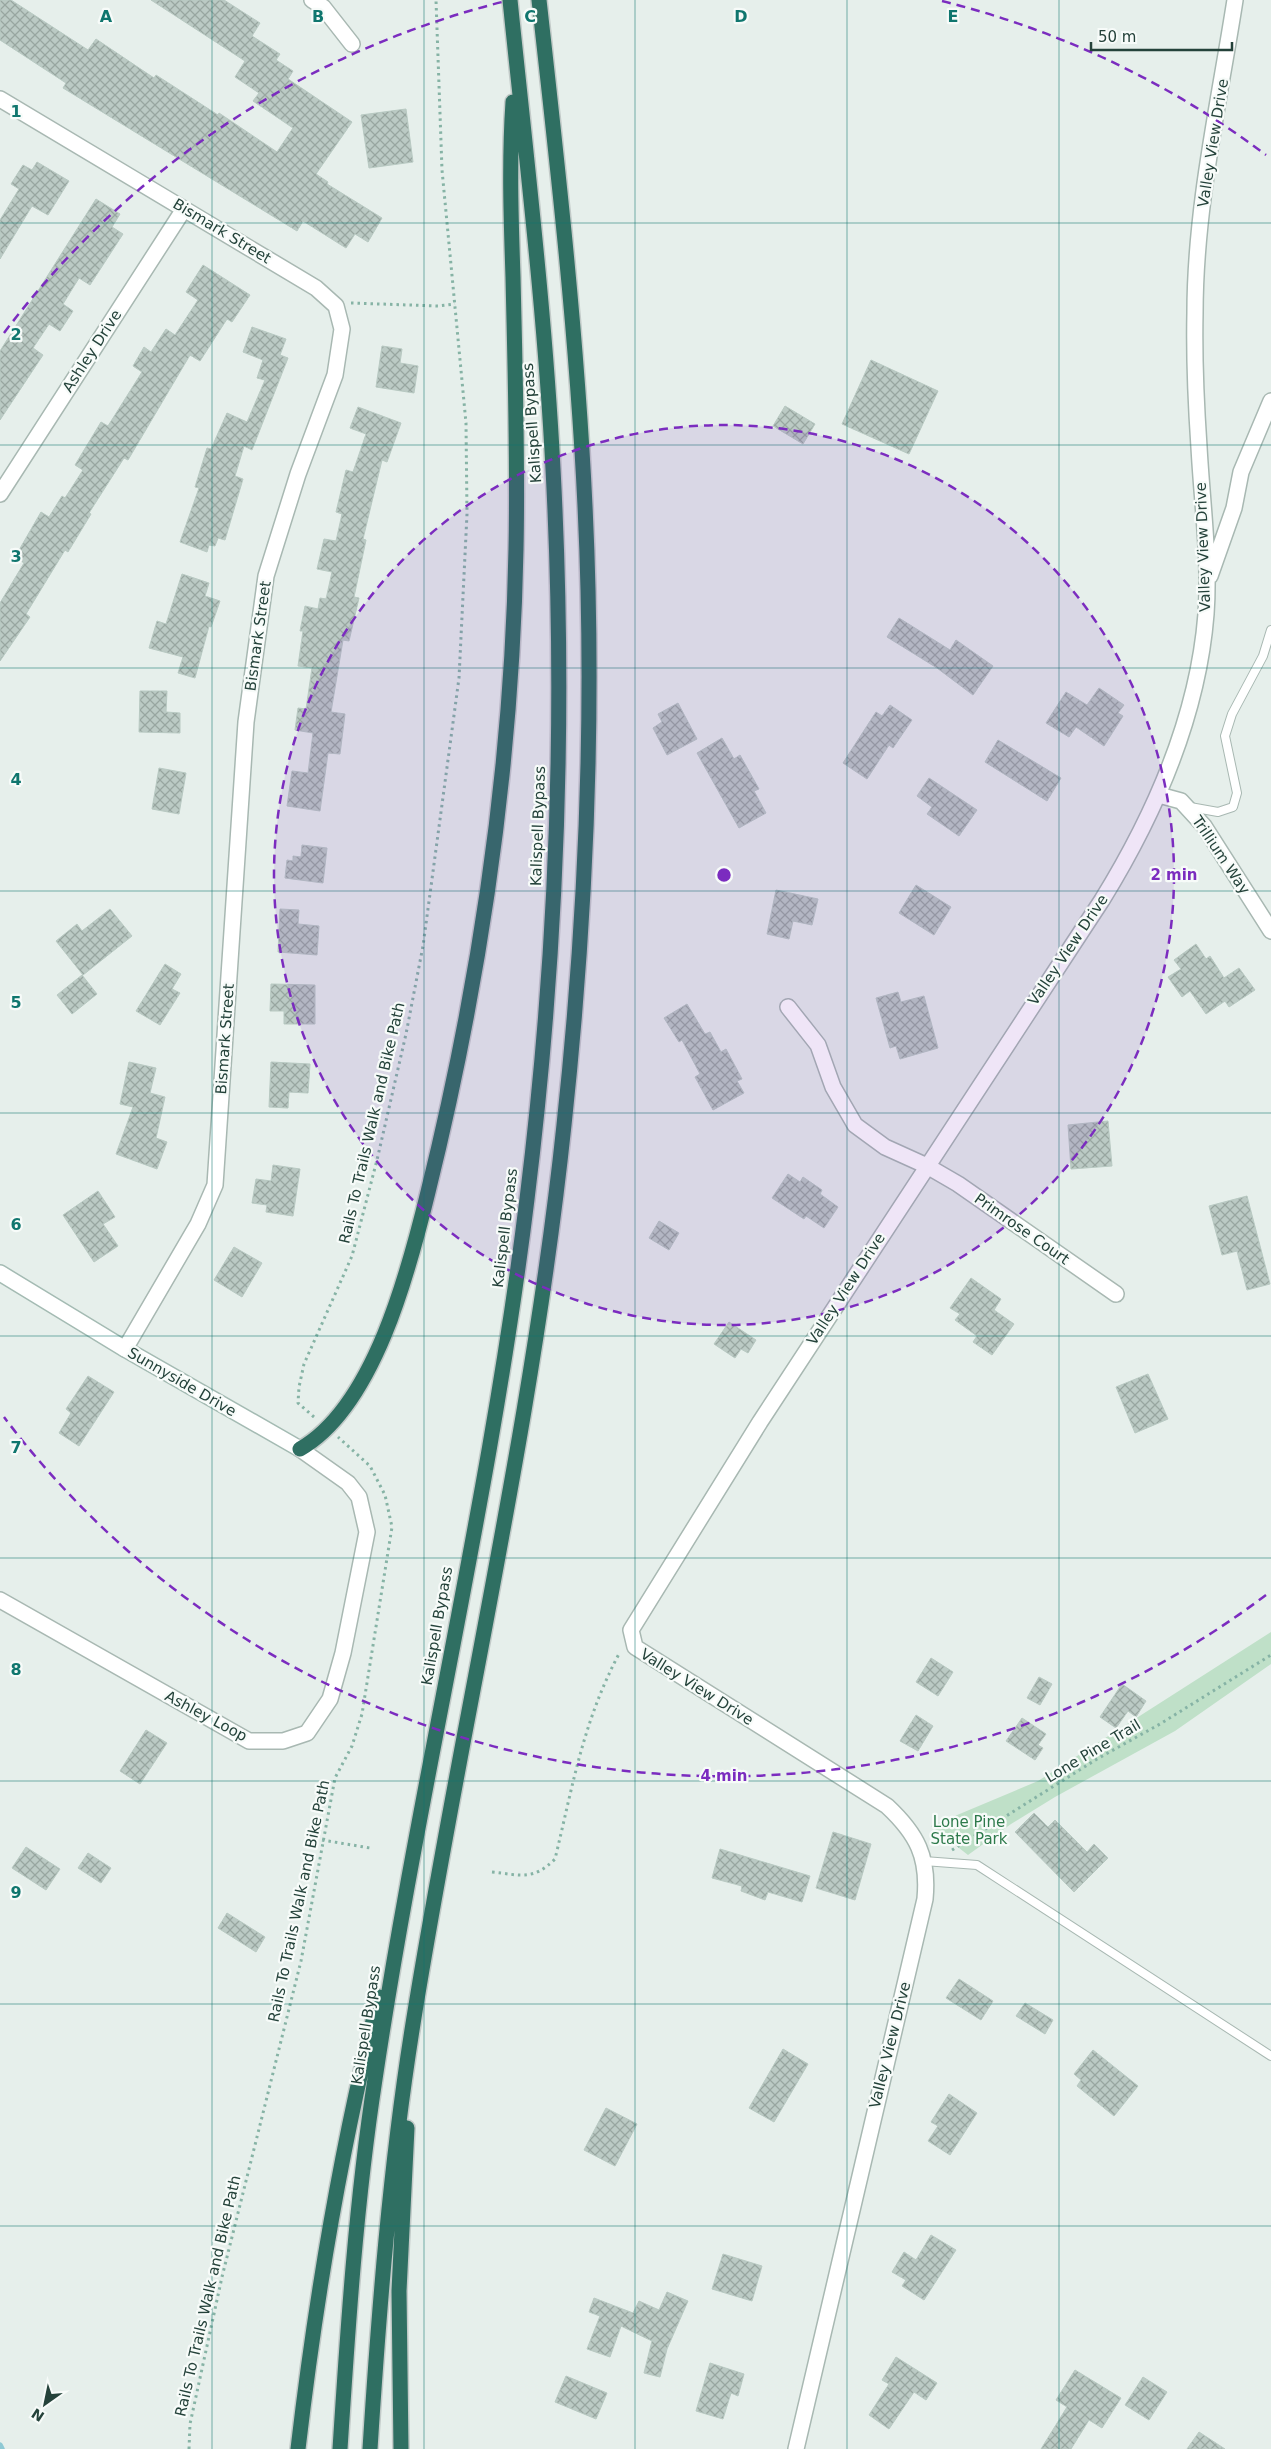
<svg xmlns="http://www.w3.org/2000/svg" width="1271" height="2449" font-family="'DejaVu Sans',sans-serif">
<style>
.green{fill:#bfe0c8}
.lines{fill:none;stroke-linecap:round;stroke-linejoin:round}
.stream{stroke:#8ec9d4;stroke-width:5.5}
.building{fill:url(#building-cross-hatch);stroke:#b8c9c2}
.lane-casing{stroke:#a8b8b2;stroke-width:10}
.street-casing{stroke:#a8b8b2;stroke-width:18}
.secondary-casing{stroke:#a4bbb3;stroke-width:18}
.highway-casing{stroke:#c2cac8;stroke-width:18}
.path{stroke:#86b3a5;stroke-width:3;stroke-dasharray:2.5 4;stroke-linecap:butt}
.lane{stroke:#fff;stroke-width:8}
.street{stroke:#fff;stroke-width:15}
.secondary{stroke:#fff;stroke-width:15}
.highway{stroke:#2f6f62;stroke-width:15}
.grid{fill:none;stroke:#0f766e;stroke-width:1;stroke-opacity:0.55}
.ring{fill:none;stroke:#7b2cbf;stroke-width:2.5;stroke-dasharray:9 6}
.labels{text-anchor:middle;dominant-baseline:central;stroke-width:4.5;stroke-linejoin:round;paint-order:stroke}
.street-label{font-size:15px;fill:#24423a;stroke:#f7fbf9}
.park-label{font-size:15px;fill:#2d7a4b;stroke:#f7fbf9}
.grid-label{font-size:16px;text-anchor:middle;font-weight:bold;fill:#0f766e;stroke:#f7fbf9;stroke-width:4.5;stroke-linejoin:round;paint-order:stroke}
.centre{fill:#7b2cbf;stroke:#f7fbf9;stroke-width:2.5}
.ring-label{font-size:15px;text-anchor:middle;font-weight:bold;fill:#7b2cbf;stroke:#f7fbf9;stroke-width:4.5;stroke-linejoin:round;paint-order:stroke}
</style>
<defs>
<pattern id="building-cross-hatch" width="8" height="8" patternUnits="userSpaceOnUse" patternTransform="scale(1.25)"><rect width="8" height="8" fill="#bbcac4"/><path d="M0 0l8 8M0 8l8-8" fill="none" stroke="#98a6a0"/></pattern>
</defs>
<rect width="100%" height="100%" fill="#e6efeb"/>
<path class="green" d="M1271,1632v32l-96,67 -120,66 -44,27 -43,31 -37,-29 107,-45z"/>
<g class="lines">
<path class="stream" d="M0,2445l2,4"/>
</g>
<path class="building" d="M0,0h11l77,50 8,-11 58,39 2,-3 62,40 1,-2 58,39 16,-24 -40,-27 6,-8 -24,-16 10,-16 -94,-61h73l36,23 -8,13 28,18 -4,6 17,11 -5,8 64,43 -36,52 12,8 -1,2 55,34 -14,24 -13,-8 -9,14 -43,-27 -6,10 -234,-143 3,-5 -66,-43z
M406,109l7,53 -44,6 -8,-53z
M37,162l32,19 -21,34 -16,-9 -32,53v-39l19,-31 -8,-5 12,-19 9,5z
M96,199l24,15 -8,13 11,7 -33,51 -11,-7 -16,26 10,7 -13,20 -11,-7 -16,24 10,7 -43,65v-69z
M203,265l47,30 -18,27 -5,-3 -27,42 -10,-6 -62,105 -4,-2 -35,55 2,1 -23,38 -3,-2 -39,64 4,3 -30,44v-58l24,-40 -9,-6 26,-45 8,5 13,-21 3,2 18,-28 -8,-5 26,-43 7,4 34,-54 -9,-6 11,-19 7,5 15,-23 9,6 23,-35 -12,-8z
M252,327l34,12 -6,16 8,3 -36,92 -8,-4 -9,30 8,3 -18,61 -7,-2 -3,8 -6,-1 -2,7 -27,-10 19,-54 -4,-1 12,-39 4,1 16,-36 20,9 18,-42 -8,-2 6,-18 -20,-8z
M382,346l20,3 -2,14 18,3 -4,27 -38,-6z
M871,360l67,31 -29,63 -67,-30z
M785,406l30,18 -12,20 -30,-18z
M358,407l43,16 -14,39 -5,-2 -19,79 3,1 -12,57 5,1 -10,43 -6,-1 -12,72 14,2 -5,40 -12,-1 -8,58 -33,-5 5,-35 16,2 5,-40 -18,-3 3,-22 8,1 6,-41 -14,-2 5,-35h-3l5,-25 13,3 2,-11 6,1 6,-27 -15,-3 7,-30 12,2 6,-27 -6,-2 10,-42 7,2 13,-38 -16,-6z
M182,574l27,9 -4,13 15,5 -9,26 -2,-1 -14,52 -17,-5 5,-16 -34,-9 8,-27 9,3z
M899,618l51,32 6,-10 37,26 -20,29 -36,-27 -50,-31z
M1099,688l25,17 -6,8 5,3 -19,30 -28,-19 -7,10 -23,-14 20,-31 21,13z
M140,691h27l-1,21 14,1v20l-41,-1z
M678,703l19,36 -30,16 -14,-27 9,-6 -4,-8z
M890,705l22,15 -19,28 -4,-3 -22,34 -24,-16 33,-51 6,4z
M722,738l12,21 6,-4 19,34 -5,2 12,22 -27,15 -42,-75z
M998,740l63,38 -14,23 -62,-39z
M159,768l27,5 -7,41 -27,-5z
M929,778l48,32 -18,26 -32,-22 5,-7 -15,-11z
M302,845l25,3 -4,35 -38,-5 2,-18 6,1v-5l8,1z
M916,885l35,22 -17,28 -35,-22z
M776,890l42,9 -6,26 -19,-4 -4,18 -22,-5z
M110,909l22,27 -49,39 -27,-34 21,-17 5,7z
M280,909l19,1 -1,14 21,2 -2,29 -39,-3z
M1196,944l10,15 4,-3 14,22 15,-10 16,22 -26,17 -4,-6 -19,13 -16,-23 -8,6 -14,-20 13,-8 -7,-9z
M165,964l16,10 -9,15 8,4 -20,32 -24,-14z
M82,975l15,19 -25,20 -15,-19z
M271,984l44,1v39h-31v-13h-14z
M898,992l3,10 23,-6 14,52 -38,11 -4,-13 -6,2 -14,-50z
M687,1004l18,30 5,-2 11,20 5,-3 16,30 -5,2 7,12 -31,17 -18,-33 5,-3 -18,-34 -3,2 -15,-24z
M129,1062l27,6 -6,25 15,4 -9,41 11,4 -10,27 -41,-15 17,-47 -13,-3z
M271,1062l39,2 -2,29 -19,-1 -1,16 -19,-1z
M1108,1121l4,45 -41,3 -3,-44z
M273,1165l27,4 -7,47 -27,-4 1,-7 -15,-2 4,-24 15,2z
M788,1174l12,8 3,-5 19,13 -2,4 18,13 -14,21 -18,-12 -2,3 -32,-21z
M98,1191l17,26 -12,7 15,22 -24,16 -31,-47z
M1247,1196l23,88 -23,6 -10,-39 -15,4 -13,-49z
M659,1221l20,12 -10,17 -20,-12z
M234,1247l28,16 -20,34 -28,-17z
M971,1278l30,21 -7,11 20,14 -22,31 -19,-13 4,-6 -22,-16 5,-6 -10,-6z
M729,1322l27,18 -8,13 -7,-4 -6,9 -21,-14z
M1148,1374l20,45 -33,14 -19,-46z
M88,1376l26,16 -35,54 -20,-13 12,-20 -5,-4z
M931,1658l22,14 -15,24 -22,-14z
M1039,1677l13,7 -12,21 -13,-7z
M1122,1684l24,17 -10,16 -8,-6 -12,17 -16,-11z
M916,1715l17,11 -15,25 -18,-10z
M1022,1718l24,16 -8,11 5,3 -8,12 -29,-19z
M146,1730l21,13 -27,41 -20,-13z
M1034,1813l14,14 7,-7 32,32 7,-8 14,14 -34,34 -59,-60z
M833,1832l38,12 -16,56 -39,-12z
M26,1847l34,22 -14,21 -34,-22z
M720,1849l90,27 -8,26 -34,-10 -3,8 -24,-9 1,-5 -30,-8z
M88,1853l23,15 -10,15 -23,-15z
M227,1913l38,24 -9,15 -38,-24z
M959,1979l34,22 -12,19 -35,-22z
M1025,2003l28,17 -8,14 -29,-18z
M783,2049l25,15 -34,58 -25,-14z
M1093,2050l45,36 -24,30 -37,-30 4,-6 -7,-6z
M949,2094l28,19 -27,42 -22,-14 10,-15 -7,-4z
M606,2108l31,16 -22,42 -31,-16z
M931,2235l25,15 -32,50 -22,-14 4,-6 -14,-8 12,-20 12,8z
M723,2254l39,12 -10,35 -40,-12z
M667,2292l21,9 -21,48 -7,28 -16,-4 8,-32 -31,-15 -11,31 -23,-8 13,-33 -11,-4 5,-14 39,15 6,-12 20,9z
M896,2357l41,26 -11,17 -12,-8 -25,37 -20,-14 20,-31 -7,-4z
M710,2363l34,11 -6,22 -7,-3 -8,26 -27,-8z
M1075,2370l46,28 -19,30 -13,-8 -18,29h-30l26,-42 -11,-7z
M566,2376l41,17 -11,26 -41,-17z
M1143,2377l24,15 -18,28 -24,-15z
M1199,2432l26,17h-38z"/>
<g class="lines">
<defs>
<path id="lane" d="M1190,807l28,5 15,-5 4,-14 -12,-57 7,-22 31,-58 8,-26
M924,1861l53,4 294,191"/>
<path id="street" d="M312,0l11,7 29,37
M0,99l316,189 20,18 6,23 -7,46 -37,99 -32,102 -20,146 -31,463 -17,39 -73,125
M0,494l184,-285
M1210,576l24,-68 7,-36 30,-71
M1159,795l22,6 23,25 67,105
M788,1007l30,38 15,42 22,38 30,22 42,19 31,18 158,110
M0,1600l249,141h34l24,-8 23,-34 13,-46 24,-121 -8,-35 -11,-14 -48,-34
M796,2449l129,-550c4,-42 -8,-65 -38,-93l-252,-159 -4,-17 129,-208 342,-522c53,-86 96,-184 104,-286 4,-55 -4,-111 -7,-167 -3,-44 -5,-89 -4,-134 0,-105 24,-210 40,-313"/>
<path id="secondary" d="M0,1273l125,76 175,100"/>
<path id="highway" d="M300,1449c74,-42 109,-179 128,-257 52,-210 84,-425 88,-643 2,-90 -1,-181 -3,-272 -2,-58 -4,-117 0,-175
M298,2449c18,-153 43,-303 81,-452
M340,2449c8,-124 16,-247 35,-370 44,-294 116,-584 152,-880 30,-242 39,-486 26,-730 -8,-157 -27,-313 -43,-469
M370,2449c9,-141 20,-280 42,-419 48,-302 120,-600 152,-905 22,-205 31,-413 21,-619 -8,-169 -27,-337 -46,-506
M401,2449l-2,-158 8,-163"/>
</defs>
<use href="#lane" class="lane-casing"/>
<use href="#street" class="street-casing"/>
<use href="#secondary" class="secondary-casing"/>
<use href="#highway" class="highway-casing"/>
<path class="path" d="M351,303l87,3 17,-2
M314,1417l-16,-14 1,-16 5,-23 48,-108 25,-96 29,-126 17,-88 36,-268 8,-164 -1,-91 -24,-253 -6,-170
M322,1840l48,8
M952,1850l145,-91 63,-35 111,-69
M492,1872c29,3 41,9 63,-13 18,-74 28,-138 65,-207
M189,2449l1,-25 32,-147 79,-316 34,-183 17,-32 10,-32 30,-187 -7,-32 -15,-29 -32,-29"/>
<use href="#lane" class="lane"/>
<use href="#street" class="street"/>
<use href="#secondary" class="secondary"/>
<use href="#highway" class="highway"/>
</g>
<path class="grid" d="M212,0v2449M424,0v2449M635,0v2449M847,0v2449M1059,0v2449M0,223h1271M0,445h1271M0,668h1271M0,891h1271M0,1113h1271M0,1336h1271M0,1558h1271M0,1781h1271M0,2004h1271M0,2226h1271"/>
<circle cx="724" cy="875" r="450" fill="#7b2cbf" fill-opacity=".12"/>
<g class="ring">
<circle cx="724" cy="875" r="450"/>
<path d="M1266 1595A901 901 0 0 1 4 1417M4 333A901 901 0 0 1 506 1M942 1A901 901 0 0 1 1266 155"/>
</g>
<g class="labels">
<g class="street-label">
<text transform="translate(1213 143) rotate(-81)">Valley View Drive</text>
<text transform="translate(222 231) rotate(31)">Bismark Street</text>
<text transform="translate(92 351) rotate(-57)">Ashley Drive</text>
<text transform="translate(532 423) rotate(-94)">Kalispell Bypass</text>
<text transform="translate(1203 547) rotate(-92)">Valley View Drive</text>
<text transform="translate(258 636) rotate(-82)">Bismark Street</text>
<text transform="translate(538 826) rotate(-88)">Kalispell Bypass</text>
<text transform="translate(1221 855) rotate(56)">Trillium Way</text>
<text transform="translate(1068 950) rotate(-56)">Valley View Drive</text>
<text transform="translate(225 1039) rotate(-86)">Bismark Street</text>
<text transform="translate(372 1123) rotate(-77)">Rails To Trails Walk and Bike Path</text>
<text transform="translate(505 1228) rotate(-83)">Kalispell Bypass</text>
<text transform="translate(1022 1229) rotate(35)">Primrose Court</text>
<text transform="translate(846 1289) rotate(-57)">Valley View Drive</text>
<text transform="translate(182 1382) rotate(30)">Sunnyside Drive</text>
<text transform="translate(437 1626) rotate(-80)">Kalispell Bypass</text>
<text transform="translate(697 1687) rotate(32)">Valley View Drive</text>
<text transform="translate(206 1716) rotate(28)">Ashley Loop</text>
<text transform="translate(1093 1751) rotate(-31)">Lone Pine Trail</text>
<text transform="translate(299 1901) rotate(-78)">Rails To Trails Walk and Bike Path</text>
<text transform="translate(366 2025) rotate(-81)">Kalispell Bypass</text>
<text transform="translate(890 2045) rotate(-76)">Valley View Drive</text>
<text transform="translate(208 2296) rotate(-77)">Rails To Trails Walk and Bike Path</text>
</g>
<g class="park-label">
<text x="969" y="1822">Lone Pine<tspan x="969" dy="17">State Park</tspan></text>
</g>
</g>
<g class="grid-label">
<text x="106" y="22">A</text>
<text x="318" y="22">B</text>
<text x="530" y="22">C</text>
<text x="741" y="22">D</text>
<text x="953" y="22">E</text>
<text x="16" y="117">1</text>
<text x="16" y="340">2</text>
<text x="16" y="562">3</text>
<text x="16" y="785">4</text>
<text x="16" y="1008">5</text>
<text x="16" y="1230">6</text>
<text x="16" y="1453">7</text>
<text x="16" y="1675">8</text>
<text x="16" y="1898">9</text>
</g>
<circle cx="724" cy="875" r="8" class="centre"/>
<g class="ring-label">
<text x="1174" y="880">2 min</text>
<text x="724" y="1781">4 min</text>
</g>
<g transform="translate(45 2404) rotate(213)" stroke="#f7fbf9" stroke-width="4" paint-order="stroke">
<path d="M0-4L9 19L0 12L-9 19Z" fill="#24423a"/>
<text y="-8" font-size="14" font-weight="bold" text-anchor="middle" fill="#24423a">N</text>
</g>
<path d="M1091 42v8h141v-8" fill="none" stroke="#24423a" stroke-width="2.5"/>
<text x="1098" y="42" font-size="15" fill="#24423a" stroke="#f7fbf9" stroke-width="4" paint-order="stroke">50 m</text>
</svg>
